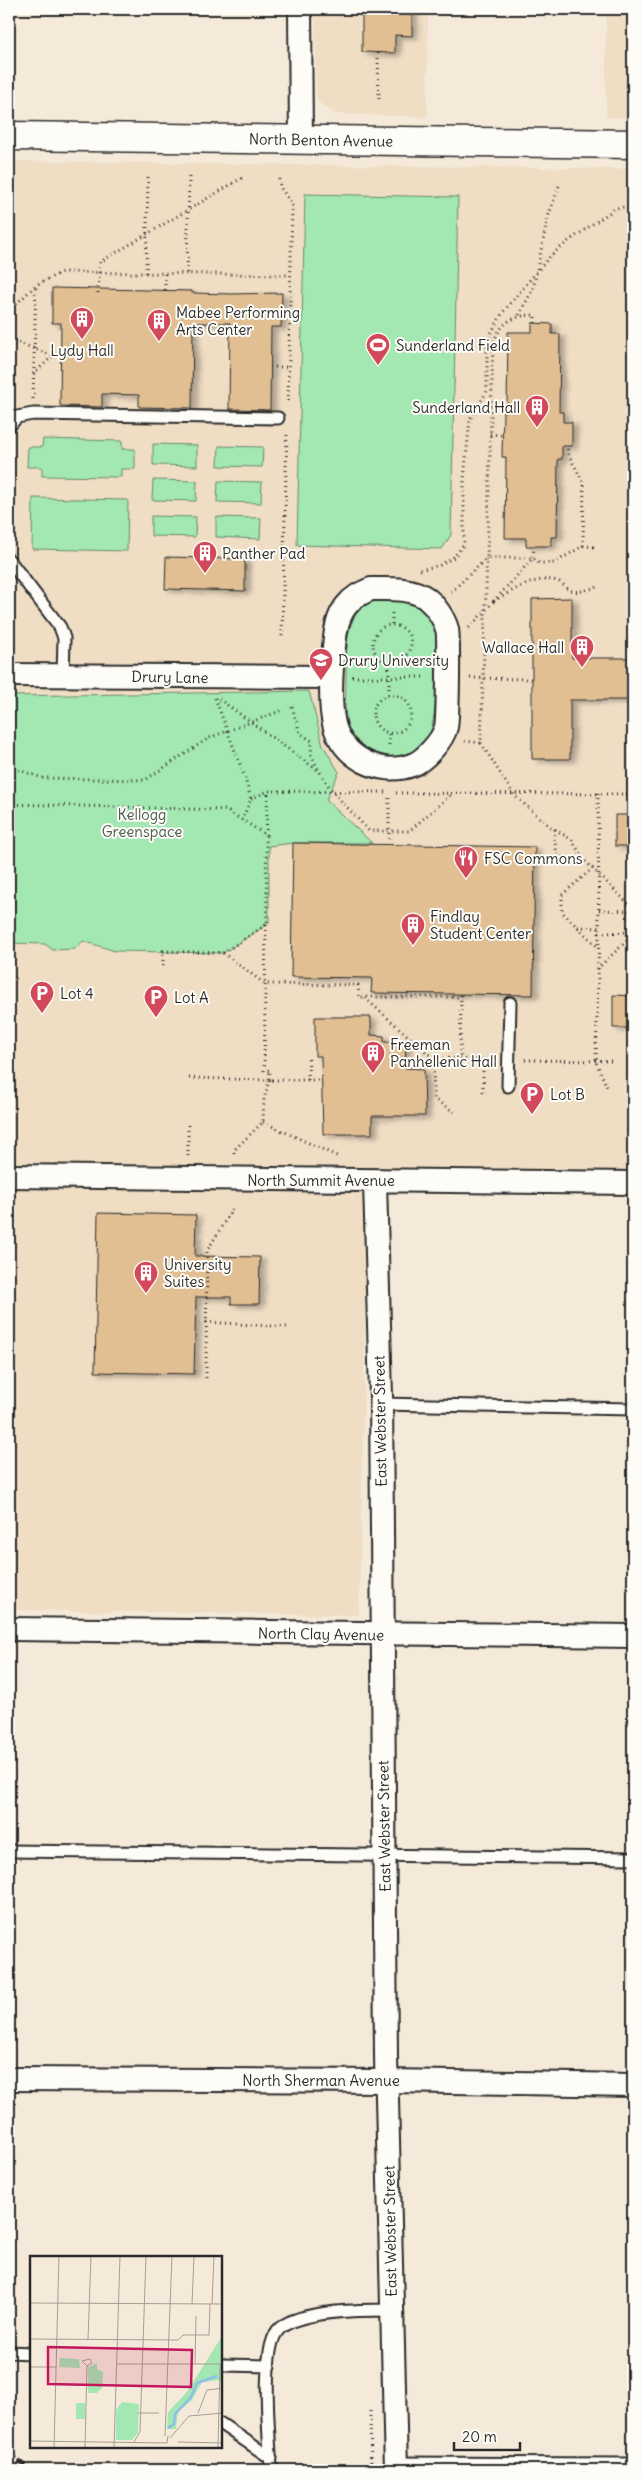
<svg xmlns="http://www.w3.org/2000/svg" width="642" height="2479" font-family="Delius,sans-serif">
<style>
.built{fill:#efddc4}
.green{fill:#a3e7b2;stroke:#67896e}
.building{fill:#e1bf93;stroke:#2b2b2b;filter:url(#shadow)}
.lines{fill:none;stroke-linecap:round;stroke-linejoin:round}
.lane-casing{stroke:#2b2b2b;stroke-width:15}
.street-casing{stroke:#2b2b2b;stroke-width:26}
.secondary-casing{stroke:#2b2b2b;stroke-width:31}
.path{stroke:#2b2b2b;stroke-width:3;stroke-dasharray:1 4;stroke-linecap:butt}
.lane{stroke:#fdfcf7;stroke-width:11}
.street{stroke:#fdfcf7;stroke-width:22}
.secondary{stroke:#fdfcf7;stroke-width:28}
.rail{stroke:#2b2b2b;stroke-width:4;stroke-dasharray:8 4;stroke-linecap:butt}
.path-bridge{stroke:#2b2b2b;stroke-width:3;stroke-dasharray:1 4;stroke-linecap:butt}
.labels{text-anchor:middle;dominant-baseline:central;stroke-width:4;stroke-linejoin:round;paint-order:stroke}
.street-label{font-size:15px;fill:#2b2b2b;stroke:#fdfcf7}
.poi-label{font-size:15px;fill:#2b2b2b;stroke:#fdfcf7;text-anchor:start}
.park-label{font-size:15px;fill:#495a4d;stroke:#fdfcf7}
.inset-river{fill:none;stroke:#8ebee9;stroke-width:2.5}
.inset-road{fill:none;stroke:#a49e93;stroke-width:1}
.view{fill:#c2185b;fill-opacity:0.15;stroke:#c2185b;stroke-width:2.5}
.inset-edge{fill:none;stroke:#2b2b2b;stroke-width:2.5}
</style>
<defs>
<filter id="shadow"><feDropShadow dx="5.5" dy="3" stdDeviation="2.5" flood-color="#0004"/></filter>
</defs>
<rect width="100%" height="100%" fill="#f5ead9"/>
<filter id="ink" filterUnits="userSpaceOnUse"><feTurbulence type="fractalNoise" baseFrequency=".02" numOctaves="2"/><feDisplacementMap in="SourceGraphic" scale="10" xChannelSelector="R" yChannelSelector="G"/><feConvolveMatrix kernelMatrix="1 2 1 2 8 2 1 2 1" color-interpolation-filters="sRGB"/></filter>
<g filter="url(#ink)">
<path class="built" d="M315,9h113l-1,108 -91,-3 -17,-11 -3,-9z
M606,9h27v109l-27,-1z
M9,161l624,8v1027l-265,-4 -9,423 -350,-5z"/>
<path class="green" d="M305,194l153,3 -7,338 -9,14 -145,-4z
M43,439l79,2v8h13v20h-14v8l-79,-1v-9h-15l1,-20h14z
M153,444l44,1v21l-44,-1z
M219,446l44,1 -1,20 -44,-1z
M153,480l44,1 -1,20 -44,-1z
M218,481l44,1 -1,21 -44,-1z
M33,498l95,2 -1,51 -95,-2z
M151,516l45,1 -1,20 -44,-1z
M216,517l45,1 -1,21 -44,-2z
M384,598c14,0 28,2 39,12 6,6 12,18 14,26 2,21 0,89 -10,105 -20,31 -71,18 -80,-18 -3,-14 -1,-30 -1,-45 1,-25 -3,-57 20,-74 5,-3 13,-4 18,-6z
M309,691l14,54 16,27 -13,28 46,43h-79l-24,3v77l-46,30 -108,-2 -32,-10 -8,8 -22,1 -8,-6 -36,-1v-247z"/>
<path class="building" d="M362,9h50v27l-17,-1v18l-33,-1z
M52,288l140,3v2l39,1 51,-1 -1,34h-10l-1,83 -41,-1 1,-86h-37l-1,85 -53,-1v-12l-37,-1v13l-42,-1 1,-83h-9z
M532,323l20,1v10h8l-1,78h4v10h9v24h-10v13h-4l-1,78h-6v9h-25v-8h-21l1,-81h-4l1,-46h4l1,-79h24z
M166,557l79,2v32l-80,-2z
M572,598v60h61v42h-63v59h-38v-160z
M615,815h18v31h-18z
M293,843l242,4 -2,148 -162,-2 1,-15 -81,-1z
M613,995l20,1v32h-20z
M315,1017h56v18l13,1v6l22,1 -1,25 19,1 1,47h-53v18h-49l-2,-78h-6z
M98,1213l98,2 -1,41 65,1 -1,47h-28v-7h-35l-2,77 -99,-2z"/>
<g class="lines">
<defs>
<path id="lane" d="M9,426l8,-9 16,-3 245,4
M9,560l51,67 4,11 -1,38
M508,1086l2,-83
M380,1404l253,5
M9,1851l624,7
M9,2352l22,1
M221,2365l48,1
M221,2424l50,34
M396,2463l237,1
M271,2470c-1,-28 -12,-124 9,-142 22,-18 84,-18 112,-18"/>
<path id="street" d="M300,9l1,131
M371,589c17,0 40,-2 55,9 9,7 18,20 21,31 2,6 1,89 -1,98 -3,13 -22,34 -34,38 -32,12 -70,-8 -78,-41 -5,-21 -3,-47 -1,-68 2,-17 2,-36 13,-50 7,-9 15,-13 25,-17z
M9,675l322,2
M9,1176l624,7
M375,1182l6,214 5,661 10,413
M9,1629l624,7
M9,2079l378,2 246,4"/>
<path id="secondary" d="M9,136l624,8"/>
</defs>
<use href="#lane" class="lane-casing"/>
<use href="#street" class="street-casing"/>
<use href="#secondary" class="secondary-casing"/>
<path class="path" d="M378,53l1,49
M279,179l1,8 12,17 -4,200
M146,273l2,-97
M187,273l2,-96
M165,290v-17
M98,293l2,-31 142,-84
M9,311l27,-26 26,-13 228,3
M519,315l14,-26 15,-72 12,-34
M535,323v-8c-22,0 -36,8 -42,30l-6,213h46l6,5h15l29,-17 1,-63 -15,-27 -2,-10
M9,339l44,17h8
M270,367h18
M33,374l20,-18
M33,399l3,-114
M490,434l12,1
M534,546l-1,12 -39,43c18,-10 42,-26 63,-20 5,1 8,7 13,9 8,4 19,-1 27,-3
M583,546l14,1
M420,570l20,-5 14,-8 10,-13v-65l6,-60 17,-28v-44l4,-14 12,-21 48,-57 19,-15 46,-32 17,-2
M451,592l36,-34 -6,185 -16,-2
M392,624v-13
M373 644a19 19 0 1 1 38 0a19 19 0 1 1-38 0Z
M469,628l25,-27
M282,636l5,-205
M389,663v32
M352,677h74
M470,678l62,1
M373 714a19 19 0 1 1 38 0a19 19 0 1 1-38 0Z
M215,698l29,77 7,24 -9,21
M219,699l101,73 12,19 37,40h40l43,-37
M292,707l8,26 12,8 -1,13 8,17
M389,734v13
M481,743l33,52 34,30 24,15 12,20
M9,767l34,11 102,2 64,-42 74,-28
M396,793l237,1
M598,793l1,140 -3,129 11,25
M251,799l17,-8
M9,804l217,6 40,25 1,89 -44,29 -60,-2v17
M555,829l-1,9 3,15 6,5 21,2 49,48
M266,835l2,-44 117,1
M593,868l-31,27v17l36,35
M599,910l34,1
M266,925l-2,146 6,-1 -1,10h52
M578,927l21,1
M599,933l34,-1
M223,953l42,31 93,1 1,12h103
M597,969l36,-34
M365,998l68,60 1,41 20,13
M433,1058l27,1 1,-65
M460,1059l32,1
M525,1060l87,1
M189,1078l80,2 -5,20 -1,22 -29,28v7
M308,1080l1,-24
M483,1092v-32
M263,1122l74,34
M188,1156v-32
M206,1322l82,5
M206,1378l1,-127 27,-45
M370,2411l1,59"/>
<use href="#lane" class="lane"/>
<use href="#street" class="street"/>
<use href="#secondary" class="secondary"/>
<path class="rail" d="M9,2454l22,16"/>
<path class="path-bridge" d="M389,798v45"/>
</g>
</g>
<defs>
<symbol id="building-pin" viewBox="-11 -11 22 30"><path d="M0 17L-7.5 6A9.5 9.5 0 1 1 7.5 6Z" fill="#d1495b" stroke="#fdfcf7"/><path d="M-4-6H4V6H1V3H-1V6H-4ZM-2.5-4.3h1.7v1.8h-1.7ZM.8-4.3h1.7v1.8H.8ZM-2.5-1h1.7V.8h-1.7ZM.8-1h1.7V.8H.8Z" fill="#fff"/></symbol>
<symbol id="stadium-pin" viewBox="-11 -11 22 30"><path d="M0 17L-7.5 6A9.5 9.5 0 1 1 7.5 6Z" fill="#d1495b" stroke="#fdfcf7"/><path d="M0-5a6.5 5 0 1 0 0 10a6.5 5 0 1 0 0-10ZM-3.5-1.8h7v3.6h-7Z" fill="#fff"/></symbol>
<symbol id="university-pin" viewBox="-11 -11 22 30"><path d="M0 17L-7.5 6A9.5 9.5 0 1 1 7.5 6Z" fill="#d1495b" stroke="#fdfcf7"/><path d="M0-5L7-2L0 1L-7-2ZM-4 1L0 2.5L4 1V4Q0 6-4 4Z" fill="#fff"/></symbol>
<symbol id="restaurant-pin" viewBox="-11 -11 22 30"><path d="M0 17L-7.5 6A9.5 9.5 0 1 1 7.5 6Z" fill="#d1495b" stroke="#fdfcf7"/><path d="M-5-6h1v4h1v-4h1v4h1v-4h1v5L-1.5 .5V6h-2V.5L-5-1ZM5-6V6H3V1.5H1.5Q1.5-4 5-6Z" fill="#fff"/></symbol>
<symbol id="parking-pin" viewBox="-11 -11 22 30"><path d="M0 17L-7.5 6A9.5 9.5 0 1 1 7.5 6Z" fill="#d1495b" stroke="#fdfcf7"/><path d="M-3.5-5.5H1a3.5 3.5 0 0 1 0 7H-1V5.5H-3.5ZM-1-3.4V-.6H.8a1.4 1.4 0 0 0 0-2.8Z" fill="#fff"/></symbol>
</defs>
<g fill-rule="evenodd">
<use href="#building-pin" x="68" y="305" width="28" height="38"/>
<use href="#building-pin" x="145" y="307" width="28" height="38"/>
<use href="#stadium-pin" x="364" y="331" width="28" height="38"/>
<use href="#building-pin" x="523" y="393" width="28" height="38"/>
<use href="#building-pin" x="191" y="539" width="28" height="38"/>
<use href="#building-pin" x="568" y="633" width="28" height="38"/>
<use href="#university-pin" x="307" y="646" width="28" height="38"/>
<use href="#restaurant-pin" x="452" y="844" width="28" height="38"/>
<use href="#building-pin" x="399" y="911" width="28" height="38"/>
<use href="#parking-pin" x="28" y="979" width="28" height="38"/>
<use href="#parking-pin" x="142" y="983" width="28" height="38"/>
<use href="#building-pin" x="359" y="1039" width="28" height="38"/>
<use href="#parking-pin" x="518" y="1080" width="28" height="38"/>
<use href="#building-pin" x="132" y="1259" width="28" height="38"/>
</g>
<g class="labels">
<g class="street-label">
<text transform="translate(321 140) rotate(1)">North Benton Avenue</text>
<text transform="translate(170 677) rotate(1)">Drury Lane</text>
<text x="321" y="1180">North Summit Avenue</text>
<text transform="translate(380 1421) rotate(-91)">East Webster Street</text>
<text transform="translate(321 1634) rotate(1)">North Clay Avenue</text>
<text transform="translate(384 1826) rotate(-91)">East Webster Street</text>
<text x="321" y="2080">North Sherman Avenue</text>
<text transform="translate(390 2231) rotate(-91)">East Webster Street</text>
</g>
<g class="poi-label">
<text x="176" y="312">Mabee Performing<tspan x="176" dy="17">Arts Center</tspan></text>
<text x="396" y="345">Sunderland Field</text>
<text x="82" y="350" text-anchor="middle">Lydy Hall</text>
<text x="520" y="407" text-anchor="end">Sunderland Hall</text>
<text x="222" y="553">Panther Pad</text>
<text x="564" y="647" text-anchor="end">Wallace Hall</text>
<text x="338" y="660">Drury University</text>
<text x="484" y="858">FSC Commons</text>
<text x="430" y="916">Findlay<tspan x="430" dy="17">Student Center</tspan></text>
<text x="60" y="993">Lot 4</text>
<text x="174" y="997">Lot A</text>
<text x="390" y="1044">Freeman<tspan x="390" dy="17">Panhellenic Hall</tspan></text>
<text x="550" y="1094">Lot B</text>
<text x="164" y="1264">University<tspan x="164" dy="17">Suites</tspan></text>
</g>
<g class="park-label">
<text x="142" y="814">Kellogg<tspan x="142" dy="17">Greenspace</tspan></text>
</g>
</g>
<g transform="translate(30 2256)">
<rect width="192" height="192" fill="#f5ead9"/>
<path d="M192,80v51l-2,-7 -18,2 -10,18 -14,12 -2,17h-9l1,-17 19,-20zM30,102l19,1 1,9 -21,-1zM67,107v6l6,3 -1,16 -5,5h-9v-26zM92,146l17,2 -1,29 -6,7h-16v-30zM46,147h9v16h-9z" fill="#a3e7b2"/>
<path class="inset-river" d="M138,172l6,-4 1,-10 16,-17 6,-14 20,-7"/>
<path class="inset-road" d="M0,47l193,1M162,48l2,-48M182,48l2,-48M0,83l148,1 5,-5h26l1,-31M58,83l3,-83M86,108h104l-2,84M165,108l1,-48M0,111h26M108,157h21M168,157l9,-23 16,-2M135,180l7,-180M140,182l19,-22 34,-3M0,185l137,2 1,-7M104,186l6,-10 6,-176M148,186l45,1M24,192l5,-192M55,192l2,-82 5,-3 -2,-4 -8,2 5,5M84,192l6,-192"/>
<path class="view" d="M18,91l144,3 -1,37 -143,-3z"/>
<rect width="192" height="192" class="inset-edge"/>
</g>
<rect width="642" height="2479" fill="none" stroke="#fdfcf7" stroke-width="30"/>
<rect x="15" y="15" width="612" height="2449" fill="none" stroke="#2b2b2b" stroke-width="2" filter="url(#ink)"/>
<path d="M454 2442v8h66v-8" fill="none" stroke="#2b2b2b" stroke-width="2.5"/>
<text x="462" y="2442" font-size="15" fill="#2b2b2b" stroke="#fdfcf7" stroke-width="4" paint-order="stroke">20 m</text>
</svg>
